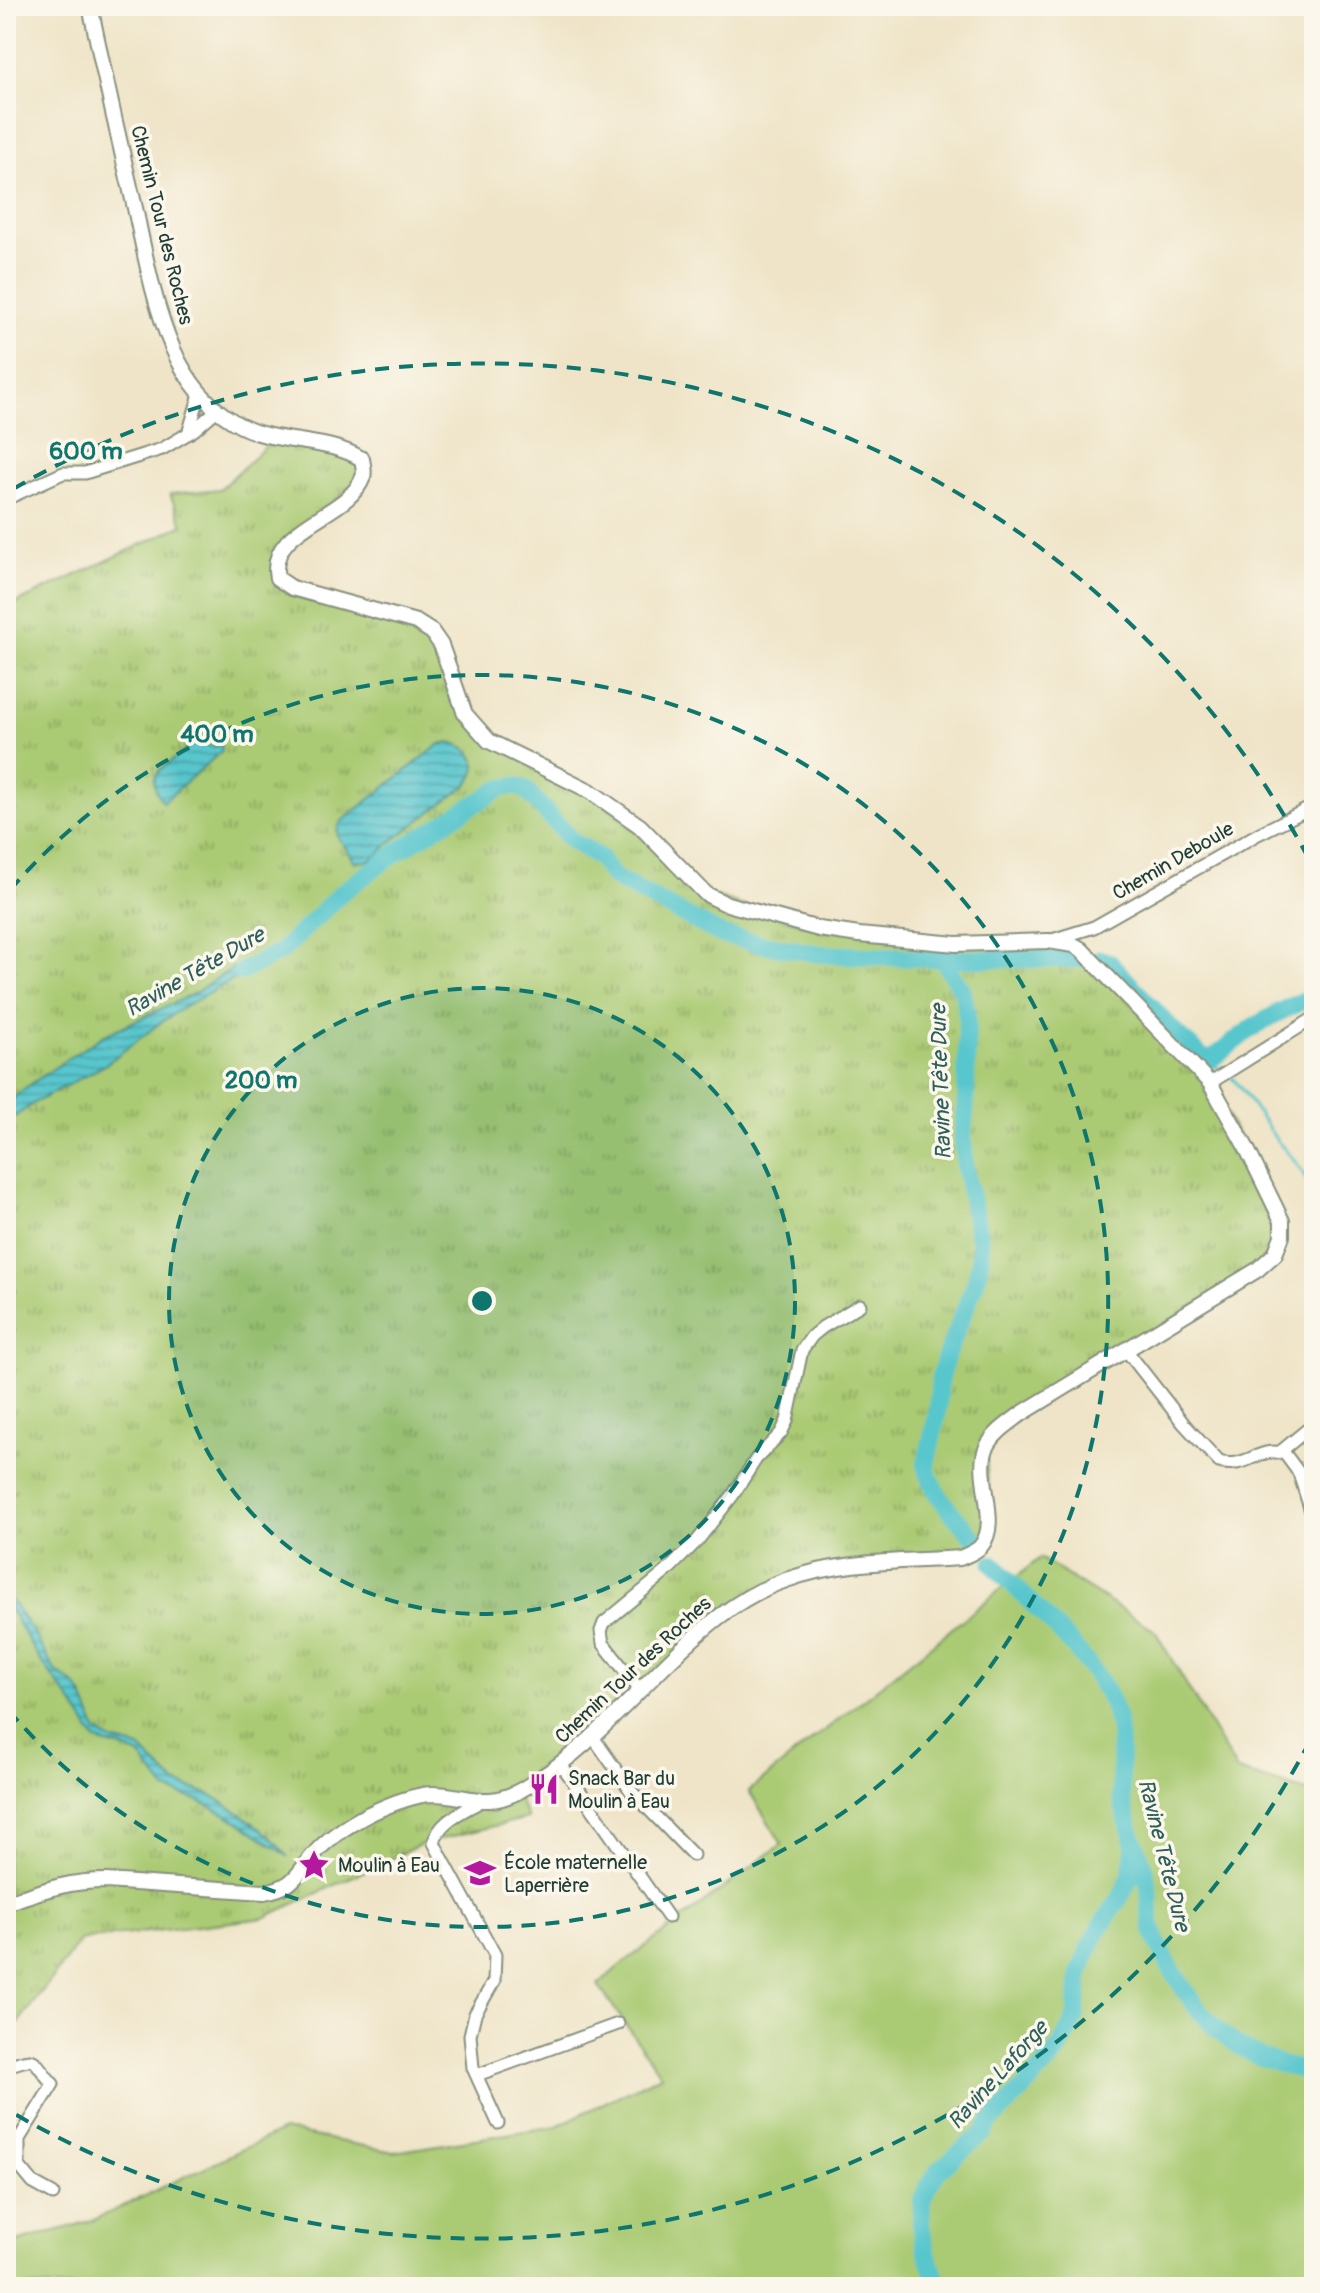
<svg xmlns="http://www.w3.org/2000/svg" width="1320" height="2293" font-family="Pangolin,sans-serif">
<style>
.grass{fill:#aaca73;stroke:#648454;stroke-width:2}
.park{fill:url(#park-tufts);stroke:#648454;stroke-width:2}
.water{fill:url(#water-rules);stroke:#3c8280;stroke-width:2}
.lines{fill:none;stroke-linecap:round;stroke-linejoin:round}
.stream{stroke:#59c6cd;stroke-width:3}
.river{stroke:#59c6cd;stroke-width:18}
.minor-casing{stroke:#87907e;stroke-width:15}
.tertiary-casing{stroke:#87907e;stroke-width:18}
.minor{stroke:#fff;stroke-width:11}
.tertiary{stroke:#fff;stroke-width:14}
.ring{fill:none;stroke:#0f766e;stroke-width:4;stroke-dasharray:14 10}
.labels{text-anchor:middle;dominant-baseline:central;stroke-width:7;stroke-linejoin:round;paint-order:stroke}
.street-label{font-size:20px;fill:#1f3d34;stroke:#fbf7ec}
.poi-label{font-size:20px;fill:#1f3d34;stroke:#fbf7ec;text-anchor:start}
.water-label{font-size:22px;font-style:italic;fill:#2e5f5a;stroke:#fbf7ec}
.centre{fill:#0f766e;stroke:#fbf7ec;stroke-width:4}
.ring-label{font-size:24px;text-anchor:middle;font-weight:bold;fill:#0f766e;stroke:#fbf7ec;stroke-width:7;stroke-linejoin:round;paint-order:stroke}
</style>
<defs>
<pattern id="park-tufts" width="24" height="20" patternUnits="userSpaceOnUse" patternTransform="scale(2)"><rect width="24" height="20" fill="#aaca73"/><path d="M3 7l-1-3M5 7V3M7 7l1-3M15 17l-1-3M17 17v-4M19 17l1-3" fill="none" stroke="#8aa55f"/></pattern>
<pattern id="water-rules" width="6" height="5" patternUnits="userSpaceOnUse" patternTransform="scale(2)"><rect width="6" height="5" fill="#59c6cd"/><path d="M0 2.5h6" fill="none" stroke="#49a2a7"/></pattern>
</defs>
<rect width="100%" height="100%" fill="#fbf7ec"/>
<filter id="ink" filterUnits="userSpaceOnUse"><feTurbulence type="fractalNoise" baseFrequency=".0125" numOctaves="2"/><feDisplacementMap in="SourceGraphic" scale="16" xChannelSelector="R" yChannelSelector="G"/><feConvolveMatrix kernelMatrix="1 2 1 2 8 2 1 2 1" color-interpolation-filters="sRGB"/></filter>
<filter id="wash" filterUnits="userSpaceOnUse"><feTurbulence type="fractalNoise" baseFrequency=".006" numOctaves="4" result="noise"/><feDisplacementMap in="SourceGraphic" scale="32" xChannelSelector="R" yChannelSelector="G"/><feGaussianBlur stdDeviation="1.8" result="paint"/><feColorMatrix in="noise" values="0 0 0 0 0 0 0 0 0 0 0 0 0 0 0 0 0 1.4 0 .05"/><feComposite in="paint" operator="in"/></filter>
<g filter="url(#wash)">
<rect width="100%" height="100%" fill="#efe4c7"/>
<path class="grass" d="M1040,1558l115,73 82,140 77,23v493h-1308v-42l88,-25 189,-90 111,22 163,-26 104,-51 -63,-90 20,-18 164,-123 -33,-53z"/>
<path class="park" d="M277,436l73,15 14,24 -76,68 -11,35 155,54 33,82 24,27 101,50 116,103 113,35 255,16 136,138 72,138 -7,33 -254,160 -35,34 3,75 -14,28 -132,13 -97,33 -153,140 -78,56 13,25 -104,25 -160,75 -183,22 -63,83h-12v-1415l177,-83 -13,-31 50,-5z"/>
<path class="water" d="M197,742l15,5 8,-2 2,2 -1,5 -58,50c-21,-29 0,-33 19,-49 6,-5 7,-9 15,-11z
M450,742c23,6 35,23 17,43l-79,59 -11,12 -10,5 -12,1c-3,-4 -5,-8 -7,-11 -7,-10 -16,-16 -7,-29l99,-78z
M246,962l17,1 -4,6 -19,7 -54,30 -26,17 -55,42 -71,38 -28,20v-18l15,-14 52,-36 32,-20 88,-41 43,-28z
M6,1593l29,42 14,26 7,10 20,15 7,10 14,36 16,9 27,7 35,35 34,11 31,19 30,23 19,21 -51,-36 -41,-21 -31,-10 -27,-35 -11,-5 -32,-9 -23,-37 -35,-47 -32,-54z"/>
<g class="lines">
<path class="stream" d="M1208,1060l11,9
M1232,1078l8,9 38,55 18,20 18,30"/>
<path class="river" d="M944,959l5,12 13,18 5,25 -1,87 -3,33 2,34 15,75v19l-5,22 -29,73 -6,21 -3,37 -11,49 2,9 8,18 13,19 26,29
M1100,959l9,3 65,69 28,26 6,3c12,-5 21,-15 32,-23 22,-17 48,-30 74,-41
M241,972l41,-21 59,-58 56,-41 102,-63 15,-3 11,3 46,51 29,18 6,10 10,11 106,56 40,9 58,10 124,5h136
M993,1564c37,41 101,92 120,143 11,28 5,61 9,91 4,28 18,53 25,81 5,15 1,32 5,48 6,21 18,41 30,59 35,55 69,74 132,87
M939,2287l-14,-40 -4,-22 1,-24 5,-13 11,-17 46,-39 7,-11 38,-38 31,-35 16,-32 4,-45 15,-35 27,-42 9,-19 3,-26"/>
</g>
</g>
<g filter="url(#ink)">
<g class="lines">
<defs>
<path id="minor" d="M188,434l12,-40
M6,499l57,-26h22l77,-24 32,-19 23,-20
M1052,940l42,-13 164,-93 56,-28
M1210,1083l104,-65
M1126,1350l58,74 35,38c28,8 40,-17 66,-8l14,19 15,48
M1280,1452l34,-28
M640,1690l-37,-47 -2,-12 3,-8 63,-52 31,-31 35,-45 23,-36 25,-26 6,-12 15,-71 10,-14 11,-9 37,-22
M593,1737l38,54 62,64
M561,1764l107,153
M481,1801c-18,11 -43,20 -47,42l61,112 -1,26 -19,33 -5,21 3,33 25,55
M6,2067c35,-14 25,-6 47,17l-34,55v27l14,17 20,11
M477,2075l141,-51"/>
<path id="tertiary" d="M6,1903c36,-12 61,-22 100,-22l158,11c33,-6 31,-17 51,-39 14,-16 35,-29 54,-39 19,-9 42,-19 63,-20 35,0 54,16 89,-4 55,-31 98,-79 142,-123 37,-36 73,-70 123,-87 57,-20 115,-18 174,-22 7,-3 16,-6 21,-12 20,-24 -6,-69 5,-97 7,-16 22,-25 35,-35l236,-144 18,-16 7,-18v-15l-35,-72 -37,-66 -129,-134 -7,-4 -26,-4 -92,3 -97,-9 -40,-6 -95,-26 -18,-9 -66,-68 -50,-35 -101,-50 -24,-27 -24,-69 -9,-13 -16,-10 -124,-34 -15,-10c-11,-52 72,-61 86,-101 2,-5 0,-12 -1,-18 -38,-23 -90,-13 -128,-37 -28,-17 -48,-43 -61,-73 -19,-44 -28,-94 -38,-141 -16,-67 -31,-135 -45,-202"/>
</defs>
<use href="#minor" class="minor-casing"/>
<use href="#tertiary" class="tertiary-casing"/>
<use href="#minor" class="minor"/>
<use href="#tertiary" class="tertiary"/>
</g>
</g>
<circle cx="482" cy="1301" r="313" fill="#0f766e" fill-opacity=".12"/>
<g class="ring">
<circle cx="482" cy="1301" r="313"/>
<path d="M10 890A626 626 0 1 1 10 1712"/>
<path d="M1310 1741A938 938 0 0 1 13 2113M13 489A938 938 0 0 1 1310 861"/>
</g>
<defs>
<symbol id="restaurant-bare" viewBox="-9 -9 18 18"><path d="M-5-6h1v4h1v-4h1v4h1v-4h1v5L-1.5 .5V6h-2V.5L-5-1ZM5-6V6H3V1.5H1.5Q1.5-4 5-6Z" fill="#b5179e" stroke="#fbf7ec" stroke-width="2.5" paint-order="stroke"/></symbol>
<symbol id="sight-bare" viewBox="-9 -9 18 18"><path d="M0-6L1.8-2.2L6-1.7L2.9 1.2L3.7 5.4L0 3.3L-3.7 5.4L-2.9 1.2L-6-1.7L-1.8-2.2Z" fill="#b5179e" stroke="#fbf7ec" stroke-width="2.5" paint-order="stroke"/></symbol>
<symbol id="school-bare" viewBox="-9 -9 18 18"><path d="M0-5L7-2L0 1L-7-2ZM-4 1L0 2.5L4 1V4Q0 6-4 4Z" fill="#b5179e" stroke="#fbf7ec" stroke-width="2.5" paint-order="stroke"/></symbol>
</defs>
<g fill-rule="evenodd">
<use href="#restaurant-bare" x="522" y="1767" width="44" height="44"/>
<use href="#sight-bare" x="292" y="1843" width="44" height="44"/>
<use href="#school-bare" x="458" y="1851" width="44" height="44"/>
</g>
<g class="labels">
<g class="street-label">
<text transform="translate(162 225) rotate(76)">Chemin Tour des Roches</text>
<text transform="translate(1173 861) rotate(-30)">Chemin Deboule</text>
<text transform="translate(633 1670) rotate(-43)">Chemin Tour des Roches</text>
</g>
<g class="poi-label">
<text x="568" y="1778">Snack Bar du<tspan x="568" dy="23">Moulin à Eau</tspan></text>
<text x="504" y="1862">École maternelle<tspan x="504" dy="23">Laperrière</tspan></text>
<text x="338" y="1865">Moulin à Eau</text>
</g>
<g class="water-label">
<text transform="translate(195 972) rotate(-30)">Ravine Tête Dure</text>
<text transform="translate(941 1082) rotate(-92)">Ravine Tête Dure</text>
<text transform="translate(1164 1855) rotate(76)">Ravine Tête Dure</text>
<text transform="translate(998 2075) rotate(-48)">Ravine Laforge</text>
</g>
</g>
<circle cx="482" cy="1301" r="12" class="centre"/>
<g class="ring-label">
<text x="86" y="459">600 m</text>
<text x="217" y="742">400 m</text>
<text x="261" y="1088">200 m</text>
</g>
<rect width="1320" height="2293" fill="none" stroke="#fbf7ec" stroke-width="32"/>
</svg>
